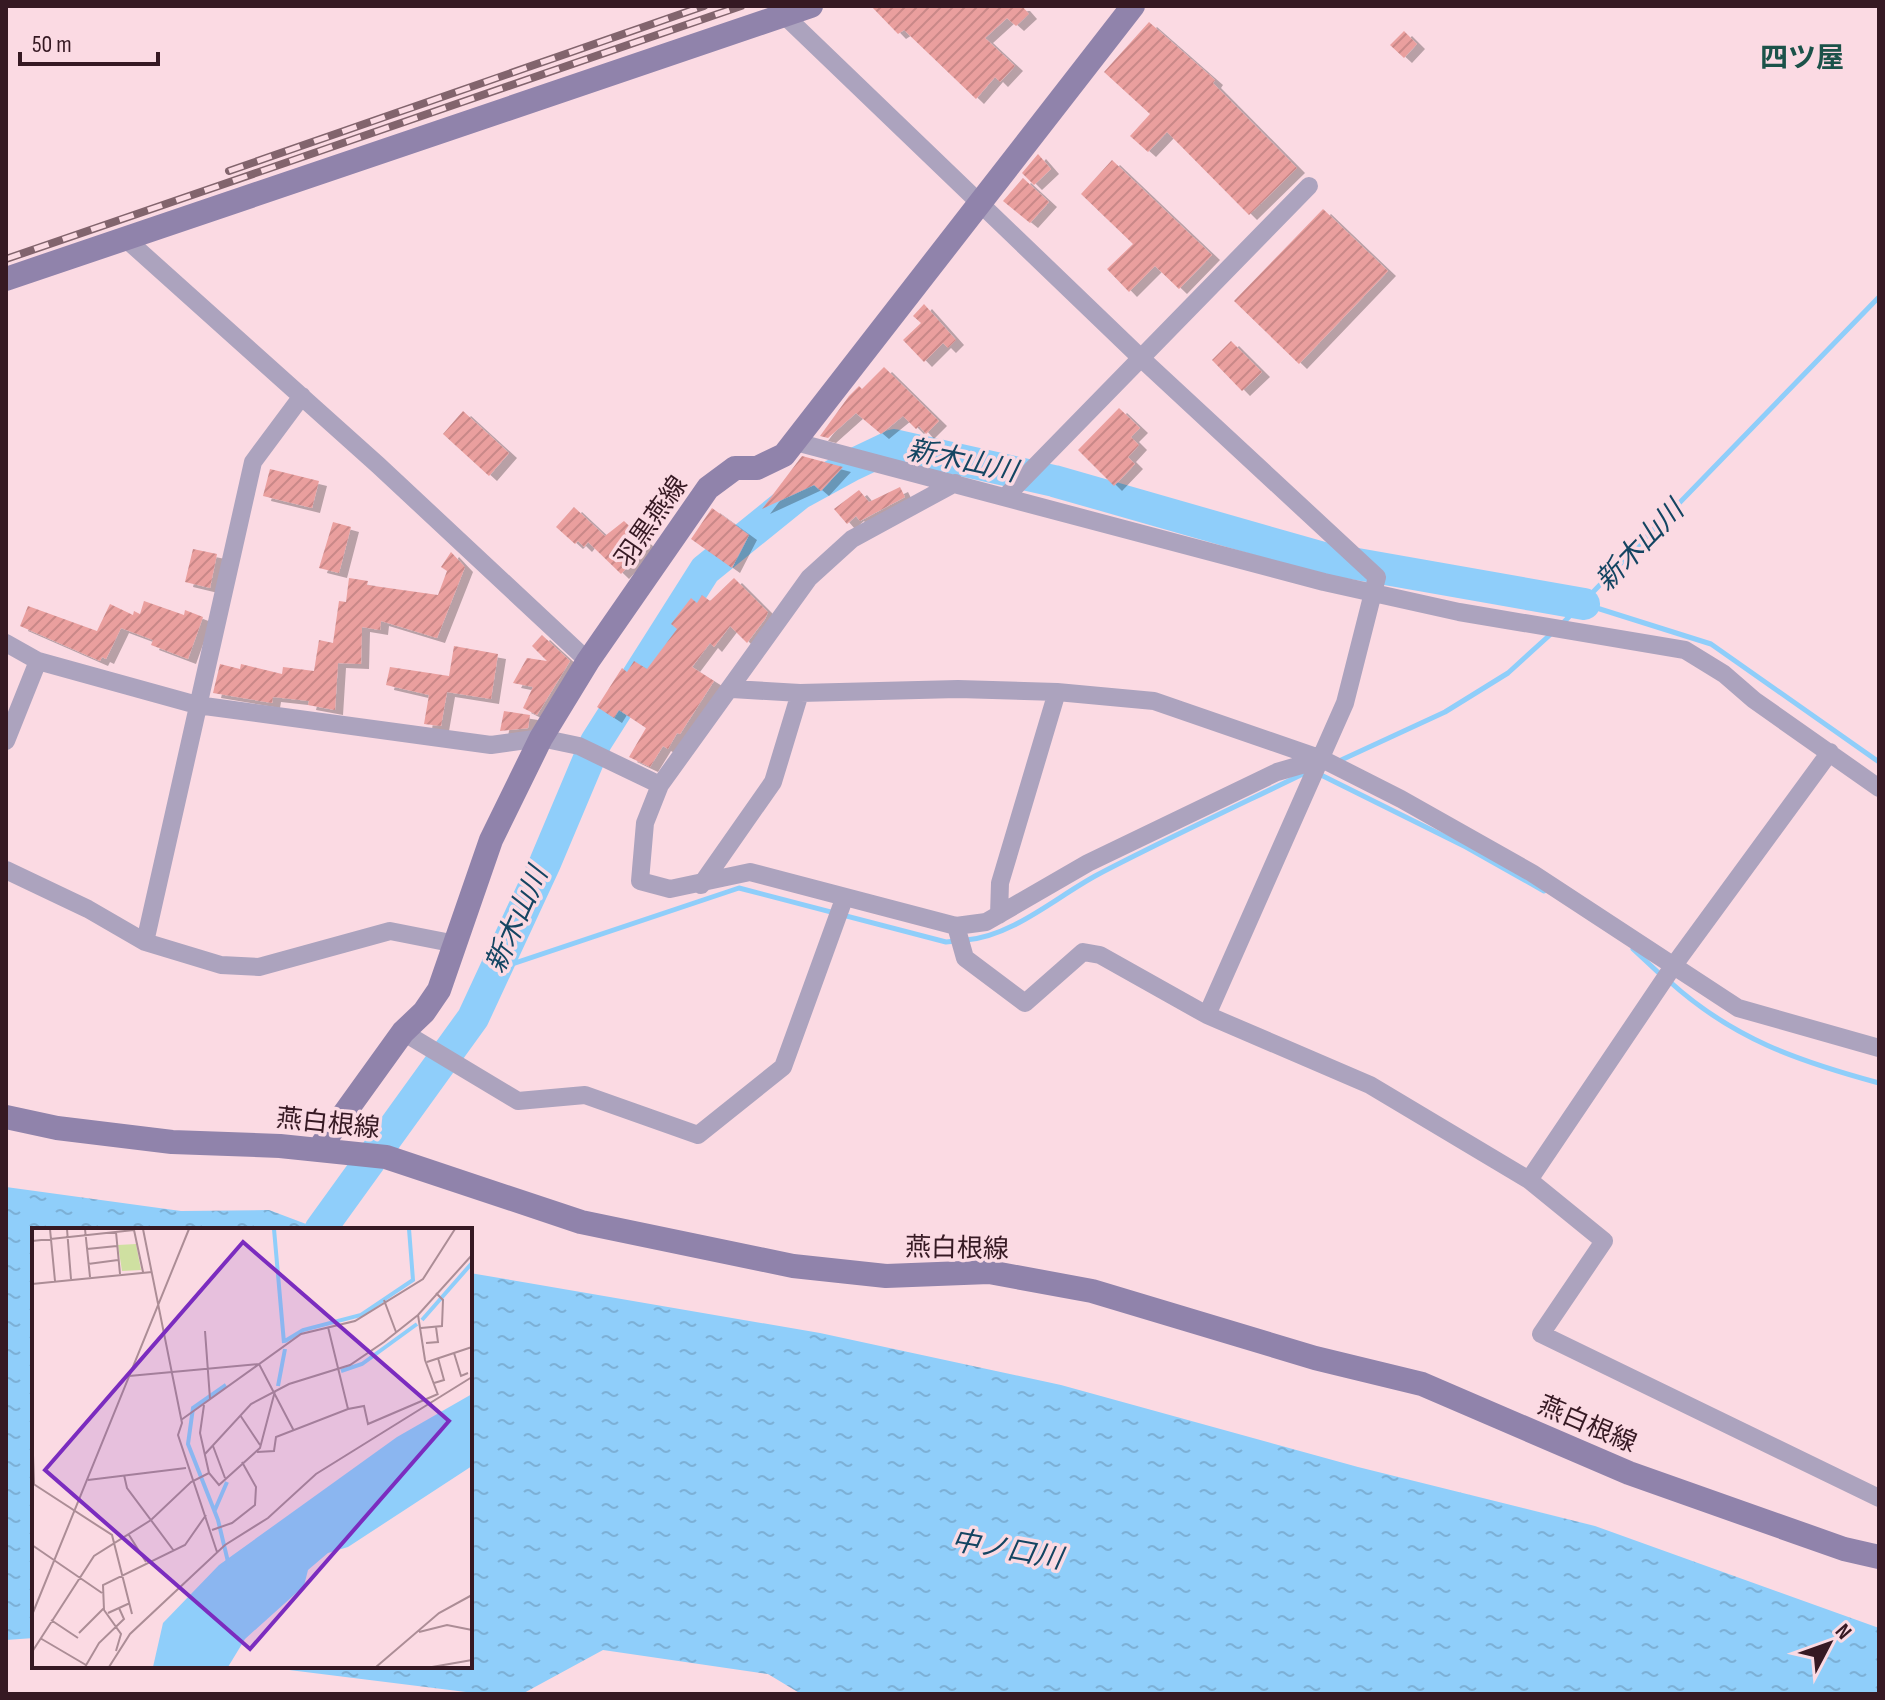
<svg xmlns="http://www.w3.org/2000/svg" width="1885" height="1700" font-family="'Sofia Sans Condensed','Noto Sans JP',sans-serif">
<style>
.water{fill:url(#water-ripples)}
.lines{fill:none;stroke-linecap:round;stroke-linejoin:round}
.stream{stroke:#8fcefa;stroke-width:5}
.river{stroke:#8fcefa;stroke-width:32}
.building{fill:url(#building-hatch);filter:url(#shadow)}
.street{stroke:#aca3be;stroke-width:18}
.secondary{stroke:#9083ab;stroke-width:24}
.rail-casing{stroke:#82646d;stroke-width:8}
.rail{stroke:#fbdae3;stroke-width:5;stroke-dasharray:15;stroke-linecap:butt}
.labels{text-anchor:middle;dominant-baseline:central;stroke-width:7;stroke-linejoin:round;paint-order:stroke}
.street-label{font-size:26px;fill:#361923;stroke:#fbdae3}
.neighbourhood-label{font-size:28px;font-weight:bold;fill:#1b5249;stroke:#fbdae3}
.water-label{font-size:28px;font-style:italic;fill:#144562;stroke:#fbdae3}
.inset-river{fill:none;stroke:#8fcefa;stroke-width:4}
.inset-road{fill:none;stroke:#ac8d96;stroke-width:2}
.view{fill:#7b2cbf;fill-opacity:0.15;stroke:#7b2cbf;stroke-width:4}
.inset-edge{fill:none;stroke:#361923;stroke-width:4}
</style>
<defs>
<pattern id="water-ripples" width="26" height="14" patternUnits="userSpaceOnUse" patternTransform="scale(2)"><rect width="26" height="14" fill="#8fcefa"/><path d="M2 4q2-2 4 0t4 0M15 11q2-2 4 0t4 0" fill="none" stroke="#7cb0d6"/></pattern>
<pattern id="building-hatch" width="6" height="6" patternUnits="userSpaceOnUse" patternTransform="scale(2)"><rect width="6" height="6" fill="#ea9f9e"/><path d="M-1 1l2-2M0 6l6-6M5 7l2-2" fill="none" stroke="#c98888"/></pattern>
<filter id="shadow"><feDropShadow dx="8" dy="5" stdDeviation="0" flood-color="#0004"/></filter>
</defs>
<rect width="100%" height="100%" fill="#fbdae3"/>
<path class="water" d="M6,1187l175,24 88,-1 53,20h-288v408l-28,2z
M470,1273l350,60 241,52 297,82 237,59 284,102v66h-1078l-33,-20 -165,-24 -81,44h-40l-225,-28h213z"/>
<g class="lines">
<path class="stream" d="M1584,604l127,40 168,118
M1562,624l317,-327
M1339,761l106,-49 63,-39 44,-40
M1319,774l147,73 78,44
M966,940c47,-4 90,-43 131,-65 69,-36 140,-69 210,-103
M1633,949l28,26
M497,969l242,-81 207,54 10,-1
M1669,981c64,58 129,80 210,102"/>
<path class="river" d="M320,1230l153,-212 72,-155 51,-121 109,-172 94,-76 53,-29 42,-20 160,36 269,77 261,46"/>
</g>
<path class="building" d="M871,6h151l7,8 -13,12 -9,-8 -22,20 30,28 -15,16 -5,-5 -19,22 -72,-69 -6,4z
M1149,22l66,58 -2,3 84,85 -48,47 -82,-83 -19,20 -18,-16 20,-22 -46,-42z
M1404,31l13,13 -13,14 -14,-13z
M1038,154l13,15 -17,16 -12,-12z
M1112,160l100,95 -33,34 -24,-23 -26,26 -22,-23 26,-25 -52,-50z
M1023,178l26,24 -19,21 -27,-22z
M1323,209l65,62 -89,93 -65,-63z
M924,304l32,36 -8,8 -5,-5 -19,19 -21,-22 18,-17 -8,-7z
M1231,341l31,31 -20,19 -30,-31z
M884,367l55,54 -13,13 -7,-8 -3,3 -13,-13 -22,18 -25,-21 -28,25 -8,-2 29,-40 10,-10 3,3z
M1119,408l21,20 -9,9 8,8 -11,12 7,7 -21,22 -36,-36z
M463,411l46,42 -20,23 -46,-42z
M802,456l41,11 -22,24 -7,-6 -52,24z
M270,469l49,12 -7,27 -49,-12z
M900,487l5,10 -45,24 -4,-5 -9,8 -13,-15 25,-19 10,12z
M574,507l31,29 19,-15 25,24 -28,29 -33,-32 -4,5 -6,-6 -3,3 -19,-17z
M712,508l37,27 -17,33 -41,-29z
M333,522l18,5 -12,46 -20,-5z
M193,549l24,5 -7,34 -25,-6z
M451,552l14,15 -28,71 -56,-17 -1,9 -18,-3 -1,37 -23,-1 -3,47 -27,-5 1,-4 -36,-4 -1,6 -59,-10 7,-29 20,5 1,-5 41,10 1,-7 31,4 5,-31 14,3 6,-42 7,1 3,-24 19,3 -1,4 71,10 9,-24 -6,-4z
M734,578l34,34 -3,7 -18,24 -17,-17 -16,21 -4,-4 -18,24 22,14 -34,53 -3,-1 -9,16 -5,-3 -13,21 -21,-10 17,-29 -27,-18 -5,8 -17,-11 25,-39 5,4 7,-11 13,8 30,-40 -6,-5 20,-26 6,5 5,-8 8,6z
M144,601l40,14 1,-5 18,7 -15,42 -37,-14 2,-5 -32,-12 -15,31 -4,-2 -2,4 -80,-35 8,-20 69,25 13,-27 23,11 1,-4 6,3z
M542,635l28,26 -33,54 -14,-7 10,-21 -20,-4 14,-25 20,3 -15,-15z
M454,646l44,8 -7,45 -44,-7 -6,34 -17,-2 5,-29 -43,-10 4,-18 59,9z
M504,711l26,4 -2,13 -28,3z"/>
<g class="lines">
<path class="street" d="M784,15l359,345 234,217 -32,126 -138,312
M126,239l252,226 210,196
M792,441l532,141 135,30 226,38 39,24 30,26 125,88
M955,483l-103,56 -43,39 -149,207 -15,38 -5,58 30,8 80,-17 206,54 30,-4 102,-59 189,-91 45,-13
M1006,496l303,-310
M6,643l32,18 159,44 294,40 50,-7 38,8 81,39
M732,689l68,4 158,-4 99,3 97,9 168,58 79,40 131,74 206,135 141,40
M6,741l32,-80
M6,870l82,39 57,33 76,23 38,2 131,-36 66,13
M701,885l72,-103 27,-89
M999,915l1,-32 57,-191
M956,926l9,32 60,45 58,-51 17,3 107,60 163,70 159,95 75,61 -63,93 338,164
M145,942l108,-480 49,-66
M403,1032l115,69 67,-6 113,40 85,-68 61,-168
M1529,1180l145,-215 156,-213"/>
<path class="secondary" d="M6,279l805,-273
M6,1117l51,11 115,14 108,4 106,11 195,65 212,44 93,10 103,-4 103,19 223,67 107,26 207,89 215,76 35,8
M318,1150l85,-118 21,-20 15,-22 52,-150 50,-102 47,-77 120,-173 27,-20h22l27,-13 349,-449"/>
<defs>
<path id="rail" d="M229,171l475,-165
M6,259l735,-253"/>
</defs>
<use href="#rail" class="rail-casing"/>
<use href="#rail" class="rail"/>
</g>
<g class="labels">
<g class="street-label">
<text transform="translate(652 522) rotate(-55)">羽黒燕線</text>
<text transform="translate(328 1124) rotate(6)">燕白根線</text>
<text transform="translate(957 1249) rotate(1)">燕白根線</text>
<text transform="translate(1587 1425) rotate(23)">燕白根線</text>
</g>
<g class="neighbourhood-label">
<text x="1802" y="58">四ツ屋</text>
</g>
<g class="water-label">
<text transform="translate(962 461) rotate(12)">新木山川</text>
<text transform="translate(1640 546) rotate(-46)">新木山川</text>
<text transform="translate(517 920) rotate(-66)">新木山川</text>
<text transform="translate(1007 1550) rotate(10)">中ノ口川</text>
</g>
</g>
<g transform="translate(32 1228)">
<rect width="440" height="440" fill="#fbdae3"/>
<path d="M104,16l5,26 -19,1 -4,-26z" fill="#cfe0a1"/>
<path d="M440,166v72l-124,81 -20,6 -20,17 -4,16 -59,53 -17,28h-75l10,-44 56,-58 178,-128z" fill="#8fcefa"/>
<path class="inset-river" d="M242,1l10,114M390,92l50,-57M253,113l18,-11 58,-15 52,-35 -4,-51M309,143l21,-7 55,-40M194,157l-33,23 -5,36 30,76 11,46M246,158l7,-37M182,284l13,-30"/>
<path class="inset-road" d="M18,1l5,52M35,1l4,50M53,1l5,48M111,1l39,194 -4,12 39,117M102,2l9,42M84,4l4,42M0,13l102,-11M55,21l30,-3M56,36l30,-4M0,56l120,-12M352,72l12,32M386,87l7,45 13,35M296,99l20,82M389,100l21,-2 1,-26 -7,-7M173,103l5,68M394,115l12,-1 -2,-15M422,125l7,23 7,-3M395,134l45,-15M97,148l130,-12 35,67M402,155l10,-3 -6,-22M172,177l-4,28 9,40 10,12 41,-37 15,-57M208,187l20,30M149,192l120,-86 54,-13 68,-42 32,-50M0,197l2,60M181,218l12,32M225,224l17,-1 2,-14 72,-28 16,-3 4,18 70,-30M173,226l46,-50 38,-20 61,-19 34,-23 34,-27 54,-60M92,247l3,13 47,63M56,252l98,-12M0,255l80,52 20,79M180,302l20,-7 23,-18 1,-18 -14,-25M97,307l17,27M0,317l70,48M76,385l22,-10M0,387l157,-386M19,392l27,18M387,404l28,-7 25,5M47,405l25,-25M8,410l46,27M84,423l5,-17 -17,-24 -1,-25 82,-40 21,-30M0,424l62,-96 57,-36 40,-38 18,-9M53,439l14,-24 25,-24 -5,-11M77,439l21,-33 95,-89 43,-27 48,-44 156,-97M344,439l63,-54 33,-18M400,439l40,-7"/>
<path class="view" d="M211,14l206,179 -199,228 -205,-179z"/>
<rect width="440" height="440" class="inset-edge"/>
</g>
<rect width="1885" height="1700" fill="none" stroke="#361923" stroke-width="16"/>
<g transform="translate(1829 1644) rotate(49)" stroke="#fbdae3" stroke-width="6" paint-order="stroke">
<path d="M0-6L14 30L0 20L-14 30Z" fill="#361923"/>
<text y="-12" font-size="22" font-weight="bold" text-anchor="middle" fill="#361923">N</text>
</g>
<path d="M20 52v12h138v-12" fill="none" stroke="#361923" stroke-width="4"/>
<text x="32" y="52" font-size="24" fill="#361923" stroke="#fbdae3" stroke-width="6" paint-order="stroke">50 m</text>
</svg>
